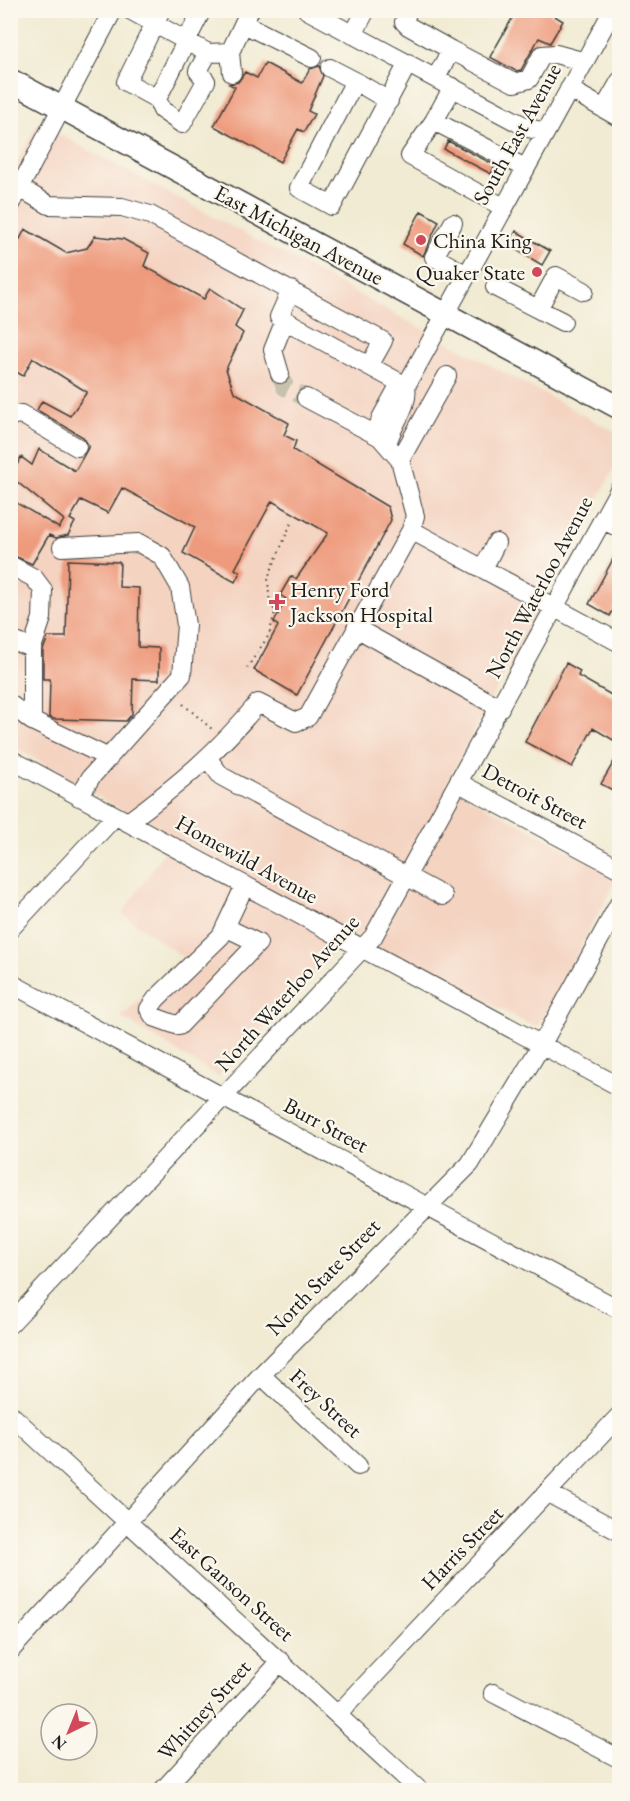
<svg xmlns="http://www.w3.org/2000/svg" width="630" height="1801" font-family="'EB Garamond',serif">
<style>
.built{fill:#f4d3c1}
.building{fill:#ee9a7b}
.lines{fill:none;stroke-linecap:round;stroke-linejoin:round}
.minor-tunnel{stroke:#c6c2ae;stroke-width:18;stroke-dasharray:18 9;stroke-linecap:butt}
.minor-casing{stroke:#3c3b37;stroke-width:20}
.major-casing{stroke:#3c3b37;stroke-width:25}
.path{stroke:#3c3b37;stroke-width:2;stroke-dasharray:1.5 4.5;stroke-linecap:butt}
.minor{stroke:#fff;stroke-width:18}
.major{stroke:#fff;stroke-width:22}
.poi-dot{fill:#d1495b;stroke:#fbf7ec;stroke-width:2}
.labels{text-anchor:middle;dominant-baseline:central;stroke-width:4.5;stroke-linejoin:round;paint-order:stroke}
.street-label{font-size:22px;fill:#1c1c1c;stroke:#fbf7ec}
.poi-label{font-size:22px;fill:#1c1c1c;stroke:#fbf7ec;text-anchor:start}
</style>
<rect width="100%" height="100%" fill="#fbf7ec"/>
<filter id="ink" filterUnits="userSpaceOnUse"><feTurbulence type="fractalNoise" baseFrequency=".0167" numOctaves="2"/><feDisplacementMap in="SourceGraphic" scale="12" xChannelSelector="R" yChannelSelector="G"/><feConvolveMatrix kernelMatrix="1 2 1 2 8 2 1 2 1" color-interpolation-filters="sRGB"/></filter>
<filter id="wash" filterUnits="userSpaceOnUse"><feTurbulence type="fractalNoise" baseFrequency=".008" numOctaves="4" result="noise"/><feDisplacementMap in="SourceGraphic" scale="24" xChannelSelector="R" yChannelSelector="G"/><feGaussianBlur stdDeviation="1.35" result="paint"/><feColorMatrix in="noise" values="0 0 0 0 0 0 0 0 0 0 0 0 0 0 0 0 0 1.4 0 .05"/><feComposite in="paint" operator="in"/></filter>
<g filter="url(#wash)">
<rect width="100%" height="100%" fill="#f1ebd3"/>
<path class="built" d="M38,123l581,311v26l-173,324 172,94 -81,150 -188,-94 -131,143 -97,-60 64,-58 -63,-45 50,-74 -161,-95 -1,-570z"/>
<g id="blocks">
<path class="building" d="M517,10h28l18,11 -13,22 -11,-5 -18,32 -5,1 -26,-14z
M265,63l37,20 8,-14 9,-3 4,10 -15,35 6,3 -10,18 -6,-3 -18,33 -66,-36 21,-39 -6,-3 9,-2 7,-10 12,6z
M448,141l47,24 -4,9 -47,-25z
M421,211l18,10 -16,35 -20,-12z
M25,229l41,24 21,-5 8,-12 28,3 26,14 -5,13 60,33 6,-11 33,22 -8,17 8,6 -17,36 8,23 55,31 -5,12 12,6 -3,9 95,57 3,13 -94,175 -43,-25 24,-44 -4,-4 12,-23 -6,-4 11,-19 5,3 32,-46 -56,-32 -37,68 5,3 -5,10 -52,-29 12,-26 -73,-39 -14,25 -27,-13 -11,19 5,3 -7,13 -12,3 -7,-3 -17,29 -22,-10v-55l49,29 5,-8 -53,-43 10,-20 11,8 7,-16 36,22 14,-25 -6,-9 -46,-27 5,-9 28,15 17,-24 -54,-34 -10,18 -13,-8v-133l10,4z
M516,231l34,20 -8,14 -34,-20z
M620,546v53l-10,17 -21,-12z
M68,560l52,2 -1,25 20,1 -1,59 21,1v32l-26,-1 -1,35 -6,7 -72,-2 -5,-2 1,-38h-7v-29l5,-13h18z
M566,663l14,8 -2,5 42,24v44l-27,-16 -21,39 -47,-25z
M620,751v43l-19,-10z"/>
</g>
</g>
<g filter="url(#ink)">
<use href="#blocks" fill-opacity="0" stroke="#3c3b37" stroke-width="1.5"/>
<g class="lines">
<path class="minor-tunnel" d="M280,374l5,13 21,11"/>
<defs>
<path id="minor" d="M130,10l78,43 22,-1 20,-42
M161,10l-35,72 31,17 45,-89
M307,10l221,118 18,4
M408,10l-4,12 4,4 43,24
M244,24l68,34
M353,35l13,-25
M230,52l2,21
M330,68l25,13
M436,78l15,-28 63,33 15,-4 13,-24 14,-1 29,8
M453,87l-19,34 -24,35 93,51
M569,89l51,29
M157,99l5,11 20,14 24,-43 -8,-10 10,-18
M389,101l-34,-20 -56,107 33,18 76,-143
M604,109l16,-28
M434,121l91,47
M20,188l29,17 73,2 28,8 233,126 -14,25 37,20
M10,206l103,-196
M453,223l-19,34 33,18
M499,280l-4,7 68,35
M291,290l-12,27 90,49
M538,309l18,-33 28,15
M280,374l-7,-24 12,-30
M306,398l74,39
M10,416l11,-2 56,33
M387,445c4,-20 23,-39 19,-59
M400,460l47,-84
M602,520l18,8
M411,530l209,113
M62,547l77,-4 23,13 18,31 6,38 -4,50 -91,102 -12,20
M10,565l24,13 9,12 -1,28 -10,30v73
M483,569l13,-26
M356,628l144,80
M10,640l22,8
M10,704l22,17 77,37
M10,759l610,328
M208,759l13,17 222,120
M459,783l161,86
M128,822c49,-36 92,-72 130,-119l38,19 12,-5 103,-187 4,-14 -15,-56 -20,-23 -2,-7 3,-12 15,-27 10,-5 207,-376
M225,927l33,16 -79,83 -25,-9 -5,-8 7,-10 65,-63 24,-51
M10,929l105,-113
M10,983l610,327
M10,1324l363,-387 247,-449
M261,1375l97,91
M10,1414l409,376
M548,1493l72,39
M10,1651l251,-276 209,-211 72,-120 78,-142
M493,1693l127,66
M338,1714l282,-299
M163,1790l118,-129"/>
<path id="major" d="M10,80l610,328"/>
</defs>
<use href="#minor" class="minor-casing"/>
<use href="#major" class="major-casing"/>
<path class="path" d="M247,668l22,-33 6,-23 -6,-15 -1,-19 24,-57
M183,704l30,26"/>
<use href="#minor" class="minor"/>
<use href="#major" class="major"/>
</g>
</g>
<g class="poi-dot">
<circle cx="421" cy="240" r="6"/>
<circle cx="537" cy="272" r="6"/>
<path d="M274 593h6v6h6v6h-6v6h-6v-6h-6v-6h6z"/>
</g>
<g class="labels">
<g class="street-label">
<text transform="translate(517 134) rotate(-61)">South East Avenue</text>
<text transform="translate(299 235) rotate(28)">East Michigan Avenue</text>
<text transform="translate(539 587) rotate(-62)">North Waterloo Avenue</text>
<text transform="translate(535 796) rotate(28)">Detroit Street</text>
<text transform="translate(247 859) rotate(29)">Homewild Avenue</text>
<text transform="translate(287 993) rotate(-48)">North Waterloo Avenue</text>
<text transform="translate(326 1125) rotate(28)">Burr Street</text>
<text transform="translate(323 1277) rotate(-46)">North State Street</text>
<text transform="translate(326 1403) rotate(43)">Frey Street</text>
<text transform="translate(462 1548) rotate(-46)">Harris Street</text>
<text transform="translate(232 1584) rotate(42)">East Ganson Street</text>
<text transform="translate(204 1710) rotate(-48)">Whitney Street</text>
</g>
<g class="poi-label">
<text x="433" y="240">China King</text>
<text x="525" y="272" text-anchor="end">Quaker State</text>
<text x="290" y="589">Henry Ford<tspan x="290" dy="25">Jackson Hospital</tspan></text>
</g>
</g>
<rect width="630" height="1801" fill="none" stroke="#fbf7ec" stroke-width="36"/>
<g transform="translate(69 1732) rotate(223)"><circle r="28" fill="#fbf7ec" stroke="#a29f99" stroke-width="1.5"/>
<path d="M0-4.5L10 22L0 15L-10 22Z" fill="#d1495b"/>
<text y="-9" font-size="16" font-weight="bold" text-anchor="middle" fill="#1c1c1c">N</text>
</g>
</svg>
